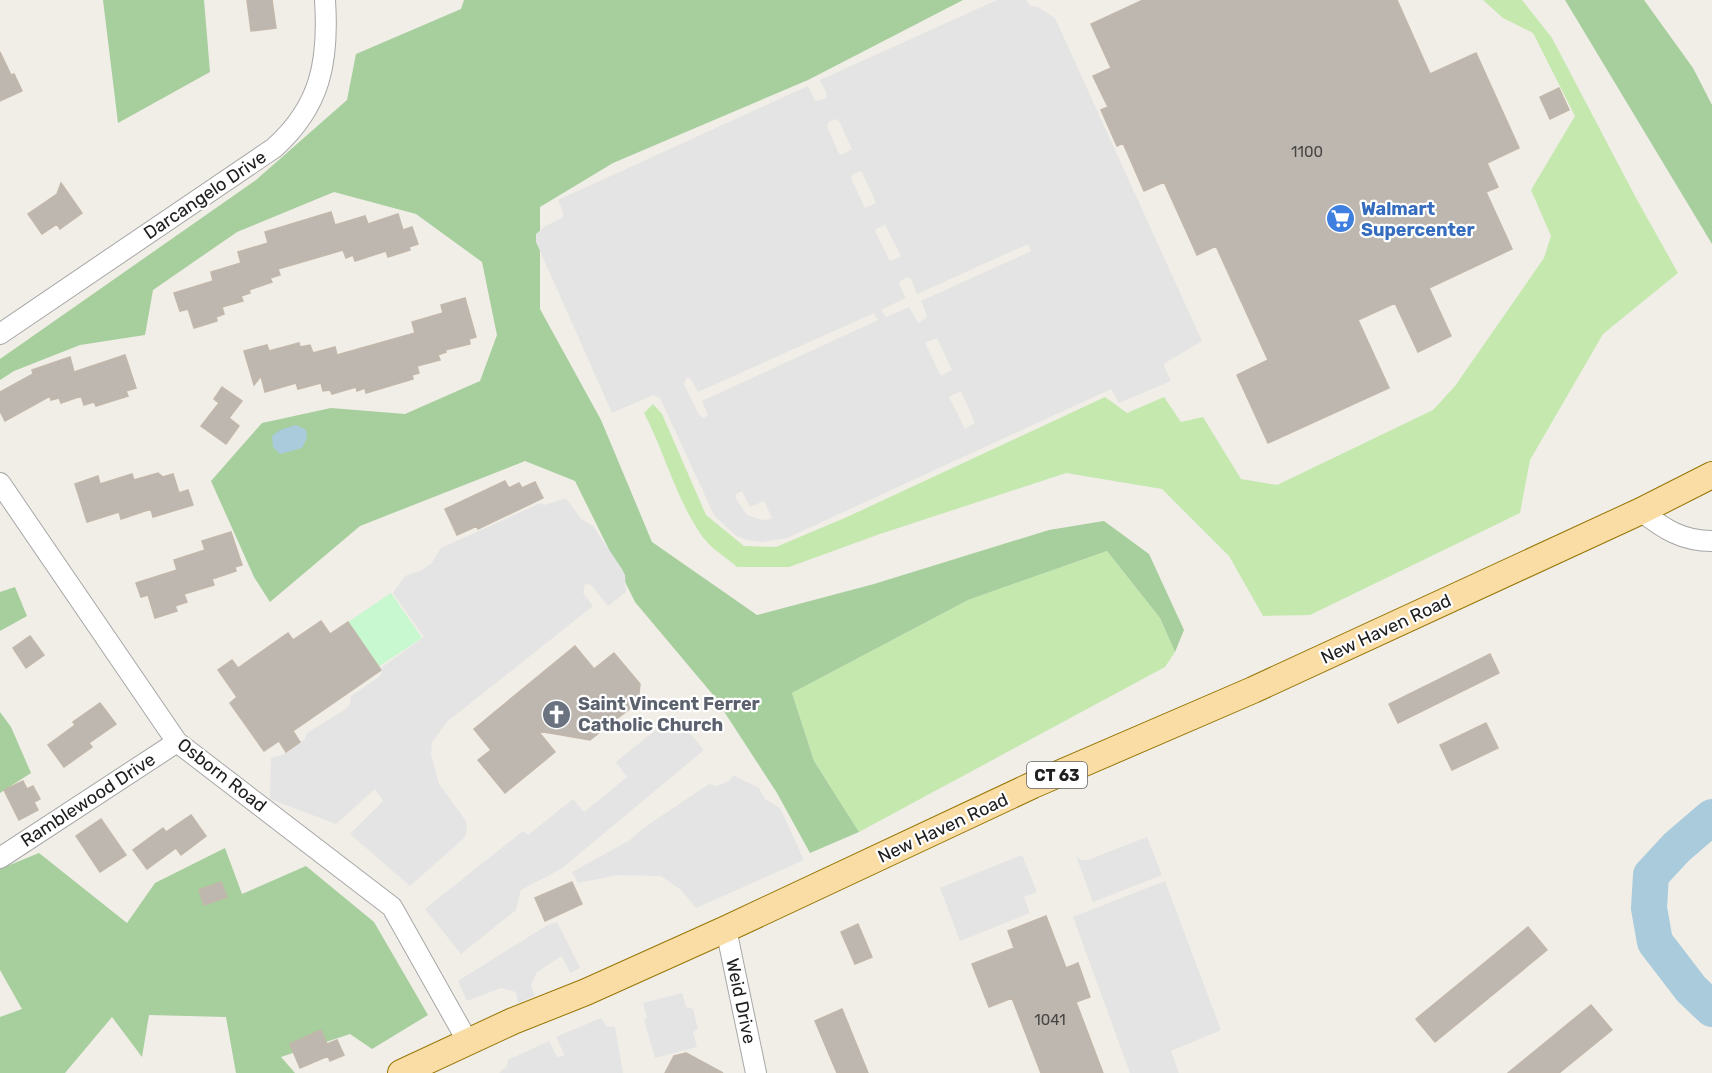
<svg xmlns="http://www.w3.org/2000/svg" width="1712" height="1073" font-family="Rubik,sans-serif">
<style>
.grass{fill:#c5e8af}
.forest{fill:#a7ce9d}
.park{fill:#c7f8cf}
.parking{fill:#e4e4e4;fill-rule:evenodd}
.water{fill:#a9cbdc}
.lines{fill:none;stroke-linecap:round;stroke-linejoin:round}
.river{stroke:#a9cbdc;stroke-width:36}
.building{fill:#bdb7b0;stroke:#c2b7aa;stroke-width:1.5}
.minor-casing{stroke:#a7a7a7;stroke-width:22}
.major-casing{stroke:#977505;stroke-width:28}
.minor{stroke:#fff;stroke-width:20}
.major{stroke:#f9dda4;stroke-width:26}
.labels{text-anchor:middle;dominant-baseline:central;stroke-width:4.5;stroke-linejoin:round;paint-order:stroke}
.number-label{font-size:15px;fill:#474644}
.shield{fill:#fff;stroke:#636363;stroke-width:1.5}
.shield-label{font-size:16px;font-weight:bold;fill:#202020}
.street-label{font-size:18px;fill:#202020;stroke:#fff}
.shop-label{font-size:18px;font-weight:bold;fill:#366cbe;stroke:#fff;text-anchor:start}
.worship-label{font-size:18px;font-weight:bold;fill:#5b616d;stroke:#fff;text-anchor:start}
</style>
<rect width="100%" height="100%" fill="#f0eee7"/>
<path class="grass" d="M1483,0h39l30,38 84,160 42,75 -75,61 -73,126 -10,53 -210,102 -47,1 -34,-60 -67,-67 -96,-16 -186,61 -91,33h-52c-11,-10 -27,-19 -35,-31 -26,-37 -37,-83 -58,-123l9,-9 9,10 44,101 38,31 32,1 71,-30 258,-120 22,16 37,-16 17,25 22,-5 38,62 36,6 156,-75 22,-24 89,-128 7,-22 -20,-46 44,-74 -42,-83 -30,-15z
M1107,551l53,67 15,34 -10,15 -306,165 -45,-71 -22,-68 176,-93z"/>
<path class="forest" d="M103,0h101l6,72 -92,51z
M464,0h499l-155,80 -195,83 -73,44v102l61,111 51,122 105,73 117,-31 175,-54 55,-9 45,33 35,76 -9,22 -15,-34 -53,-67 -139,49 -176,93 22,68 45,71 -49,21 -33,-60 -63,-97 -79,-94 -60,-121 -50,-20 -165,65 -90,76 -16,-25 -43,-96 51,-58 69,-15 74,6 75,-33 17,-46 -15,-73 -66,-48 -82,-22 -97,40 -84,58 -8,45 -65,10 -66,26 -14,9v-21l256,-179 91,-80 9,-46 105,-45z
M1565,0h79l49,68 19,37v139z
M15,587l12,29 -27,15v-39z
M0,712l11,15 20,46 -31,20z
M225,848l17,46 64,-28 68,56 54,93 -56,34 -22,-15 -69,23 14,16h-59l-10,-56 -77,-2 -7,42 -30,-40 -47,56h-65v-56l22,-8 -22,-39v-101l39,-16 88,70 28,-40z"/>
<path class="park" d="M391,593l31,45 -44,29 -30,-45z"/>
<path class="parking" d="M997,0h29l4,6 8,1 17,11 147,323 -37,22 -1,3 7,15 -52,22 -8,-14 -324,149 -25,4 -15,-2 -12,-5 -21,-20 -54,-117 -7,-3 -41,18 -76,-171v-8l8,-7 19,-10v-5l-5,-12 250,-114 7,14 3,1 8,-3 1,-4 -7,-14zM835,119l4,2 13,28 -10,6 -3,-1 -12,-28 2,-4zM860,171l2,1 14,31 -11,5 -14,-30 1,-3zM885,225l15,29v3l-10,4 -15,-30 1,-2zM1028,244l3,7 -110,50 6,15 -1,2 -8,5 -9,-16 -23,10 -5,-7 25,-12 -7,-14 1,-3 8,-4 3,2 6,15zM874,313l4,7 -176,81 6,14 -4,3 -5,-3 -15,-31 2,-6 5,1 7,13zM937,338l15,32 -11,6 -16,-33zM961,391l14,32 -10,6 -16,-32zM742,491l8,16 14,-6 8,17 -6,2 -8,-1 -11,-4 -11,-16v-5z
M566,498l15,21 12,7 29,43 3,6 1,17 -18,14 -17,-21 -6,-1 -2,9 10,13 -145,115 -16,21 -1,13 8,29 27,37 1,11 -4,7 -53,47 -60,-52 33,-33 -8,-12 -39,35 -66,-25 1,-41 11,-3 23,-16 2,-6 39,-24 4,-5 1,-8 28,-19 3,-5v-5l42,-30 -31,-44 12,-17 15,-5 11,-7 10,-16 100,-45 4,2z
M674,715l30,35 -143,119 -40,21 -5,20 -55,44 -36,-45 98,-78 5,4 45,-36 11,13 43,-35 -11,-15z
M733,775l26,13 6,11 15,9 24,52 -108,48 -15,-18 -20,-14 -43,-1 -40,8 -6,-11 58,-32 12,-11 67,-45 6,2 7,-2 8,-4z
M1147,837l15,38 -69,27 -17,-46 6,4h6z
M1022,855l15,37 -13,5 6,16 -70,28 -20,-53z
M1165,881l56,149 -50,21 8,22h-49l-57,-156z
M557,922l23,46 -10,5 -8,-17 -25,16 -6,13 4,11 -17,7 -2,-11 -15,-4 -34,13 -9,-20 88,-55z
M682,993l4,14 7,2 5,20 -5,3 4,15 -42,11 -11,-38 3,-2 -4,-15z
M601,1018l5,8 9,1 8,46h-124l8,-7 1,-6 41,-19 8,16 6,-1 1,-2 -8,-17z"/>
<path class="water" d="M296,425l10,5 1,8 -5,10 -22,6 -7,-7 -1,-11 8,-6z"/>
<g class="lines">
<path class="river" d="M1712,817l-35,30 -26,28 -2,33 6,34 36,47 21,20"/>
</g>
<path class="building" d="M247,0h25l4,28 -25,3z
M1143,0h254l33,74 46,-21 43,95 -32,15 11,24 -12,5 26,57 -83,39 22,48 -33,16 -23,-49 -37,17 31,68 -121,55 -31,-68 31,-15 -52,-114 -19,9 -33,-73 -20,9 -21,-48 -6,3 -16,-36 7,-3 -15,-31 18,-8 -20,-44z
M0,52l11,23 3,-1 8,17 -22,10z
M1559,88l10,22 -19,9 -10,-22z
M61,183l21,30 -22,16 -3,-5 -15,10 -14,-20 29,-20z
M331,212l4,13 30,-9 3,8 30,-10 5,16 9,-3 6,17 -9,3 1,3 -22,7 -2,-6 -31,10 -2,-6 -7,3 -3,-8 -65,19 2,6 -10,3 2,4 -23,8 1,3 -9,3 2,5 -21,6 2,7 -8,3 1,4 -23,7 -6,-19 -8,2 -6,-18 39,-12 -2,-9 30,-9 -3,-11 30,-9 -3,-11z
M465,298l11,39 -7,2 1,5 -25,6 1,2 -8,3 2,5 -23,6 2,7 -7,2 1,4 -47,14 -1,-5 -8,3 -1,-4 -24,7 -2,-4 -7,1 -2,-8 -23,6 -2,-6 -31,9 -4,-16 -7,9 -10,-34 23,-6 2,6 30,-8 1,4 10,-2 3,8 22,-6 2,8 78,-22 -3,-11 31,-9 -2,-8z
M125,355l11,33 -10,3 2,5 -32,10 -2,-4 -10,3 -3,-9 -20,7 -2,-5 -8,2 -1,-4 -45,25 -5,-10v-19l33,-18 -1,-4 38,-13 4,15z
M222,387l20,14 -13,17 10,8 -13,18 -25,-18 18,-23 -5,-4z
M158,473l5,4 10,-3 6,19 9,-3 5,15 -40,12 -2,-8 -30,10 -2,-7 -32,10 -12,-38 23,-8 2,8 32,-10 2,6z
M505,481l4,7 10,-5 3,5 13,-6 8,16 -65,31 -1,-3 -20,9 -12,-26z
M231,532l11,33 -7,2 1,4 -24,8 2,6 -30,9 3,8 -12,4 2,5 -22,7 -7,-23 -7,2 -5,-14 41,-13 -3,-10 31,-10 -3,-9z
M321,621l9,13 18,-12 33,48 -88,61 7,11 -14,10 -7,-11 -15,10 -34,-48 7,-6 -19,-27 14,-10 6,8 50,-35 5,7z
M30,636l14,19 -18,13 -13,-20z
M575,646l19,23 20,-16 26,31 -2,18 -48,38 -52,-9 17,21 -50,41 -27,-33 13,-10 -17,-21z
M1490,654l9,19 -101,50 -9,-19z
M100,703l16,21 -27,19 3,4 -28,20 -16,-22 27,-20 -2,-3z
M1486,723l12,25 -46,22 -12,-25z
M23,781l4,8 6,-3 7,13 -6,3 4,8 -19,10 -15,-30z
M191,815l15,21 -25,19 -5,-7 -29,21 -14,-19 30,-22 3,4z
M101,819l25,36 -26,17 -24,-36z
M221,882l6,15 -23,8 -5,-15z
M572,882l10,22 -37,17 -10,-23z
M1046,916l20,52 12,-5 12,34 -14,5 27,71h-62l-29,-75 -23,9 -17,-43 42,-16 -6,-17z
M858,924l14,33 -17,7 -14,-32z
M1528,927l19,23 -112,92 -19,-23z
M1591,1005l21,25 -53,43h-51z
M842,1009l26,64h-31l-22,-52z
M321,1030l6,14 10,-4 7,15 -14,6 -2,-5 -28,12 -10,-24z
M686,1053l37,20h-58l9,-17z"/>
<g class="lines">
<defs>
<path id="minor" d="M0,334l274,-186c47,-42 55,-87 51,-148
M0,483l177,259 215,165 76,135
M1641,511c23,18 41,30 71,30
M0,858l177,-116
M726,929l30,144"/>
<path id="major" d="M401,1073l112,-52 73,-29 140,-63 307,-144 220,-95 388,-179 71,-36"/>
</defs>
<use href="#minor" class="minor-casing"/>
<use href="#major" class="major-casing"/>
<use href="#minor" class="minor"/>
<use href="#major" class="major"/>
</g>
<defs>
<symbol id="supermarket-disc" viewBox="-11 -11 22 22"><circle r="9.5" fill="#3f7fe0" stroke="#fff"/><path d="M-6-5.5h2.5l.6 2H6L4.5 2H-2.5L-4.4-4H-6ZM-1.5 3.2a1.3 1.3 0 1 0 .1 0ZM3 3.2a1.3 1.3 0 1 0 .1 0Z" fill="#fff"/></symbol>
<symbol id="church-disc" viewBox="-11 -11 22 22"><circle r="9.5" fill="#6b7280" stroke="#fff"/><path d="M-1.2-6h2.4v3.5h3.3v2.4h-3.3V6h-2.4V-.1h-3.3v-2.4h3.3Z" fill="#fff"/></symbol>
</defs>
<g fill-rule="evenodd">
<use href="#supermarket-disc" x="1324" y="202" width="33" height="33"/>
<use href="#church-disc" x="540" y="698" width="33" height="33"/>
</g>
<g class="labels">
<g class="number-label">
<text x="1307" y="152">1100</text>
<text x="1050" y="1020">1041</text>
</g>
<rect class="shield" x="1027" y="762" width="60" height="26" rx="4.5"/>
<g class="shield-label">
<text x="1057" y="775">CT 63</text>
</g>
<g class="street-label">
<text transform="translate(205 195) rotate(-34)">Darcangelo Drive</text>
<text transform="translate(1386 629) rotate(-25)">New Haven Road</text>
<text transform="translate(222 775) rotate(38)">Osborn Road</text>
<text transform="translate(88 800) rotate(-33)">Ramblewood Drive</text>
<text transform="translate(943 828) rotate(-25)">New Haven Road</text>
<text transform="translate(741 1001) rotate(78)">Weid Drive</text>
</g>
<g class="shop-label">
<text x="1361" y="209">Walmart<tspan x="1361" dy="21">Supercenter</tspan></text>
</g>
<g class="worship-label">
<text x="578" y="704">Saint Vincent Ferrer<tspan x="578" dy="21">Catholic Church</tspan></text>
</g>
</g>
</svg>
